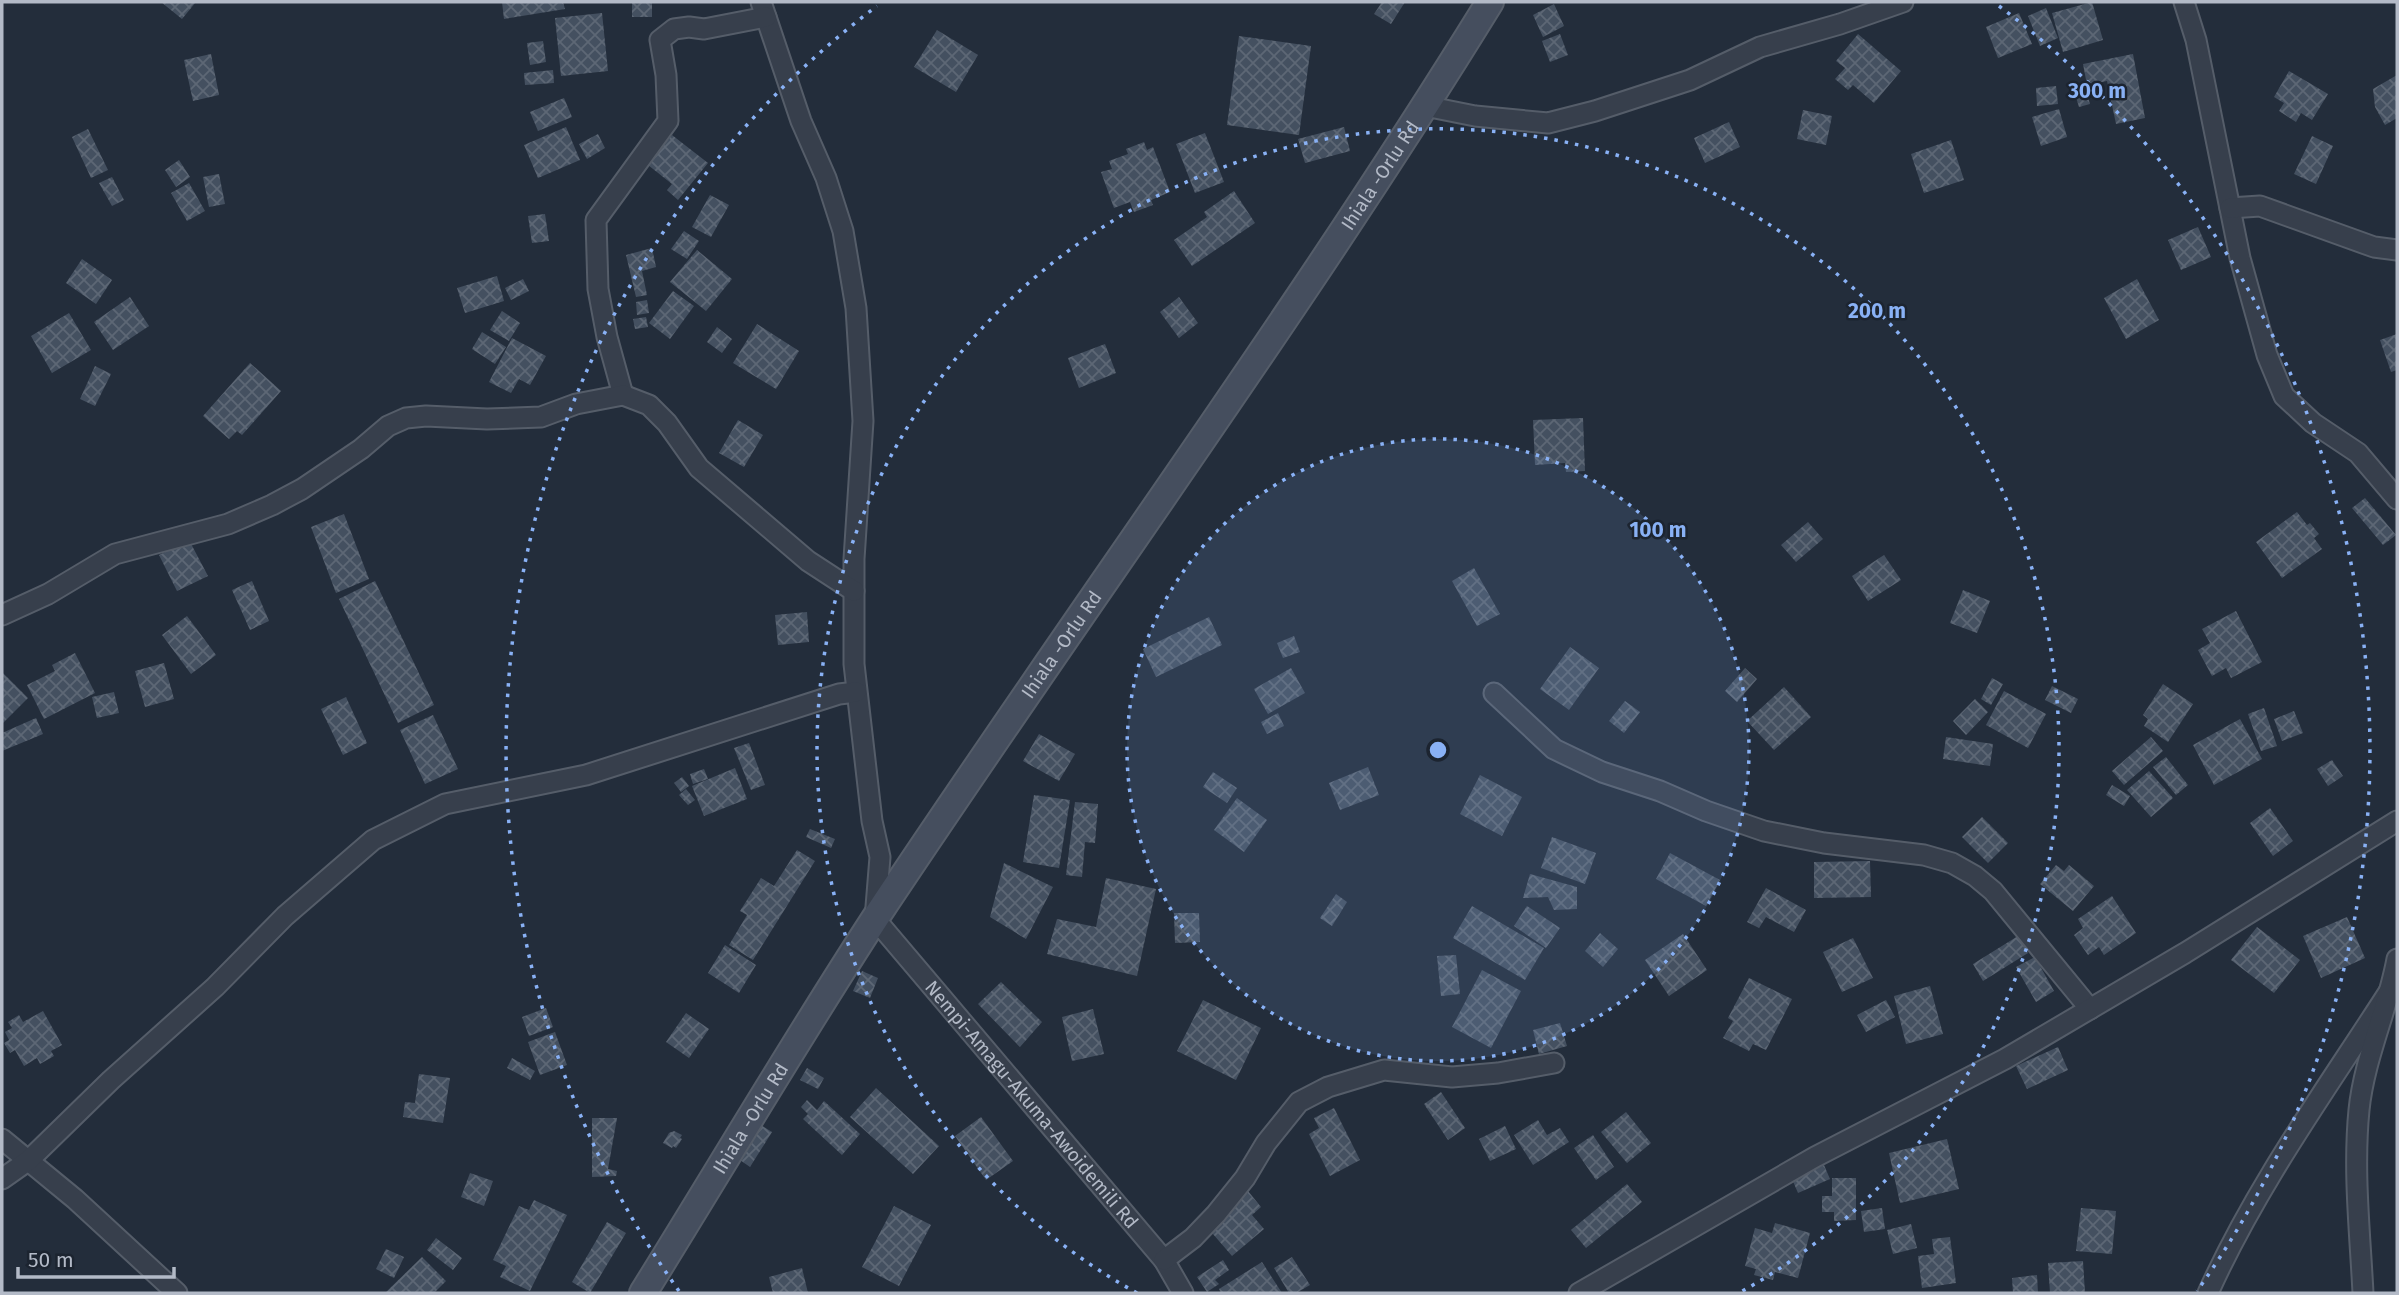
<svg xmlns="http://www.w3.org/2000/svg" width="2399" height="1295" font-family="'Fira Sans',sans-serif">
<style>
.building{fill:url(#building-cross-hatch)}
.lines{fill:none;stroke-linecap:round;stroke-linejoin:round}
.street-casing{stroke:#555d69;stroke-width:23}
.secondary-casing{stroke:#555d69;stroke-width:30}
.street{stroke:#373f4c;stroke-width:19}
.secondary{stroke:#454e5e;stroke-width:26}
.ring{fill:none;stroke:#89b1f5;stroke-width:3.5;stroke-dasharray:3.5 7}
.labels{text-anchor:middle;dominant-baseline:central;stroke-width:5;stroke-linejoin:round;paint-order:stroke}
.street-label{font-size:19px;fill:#b3bac7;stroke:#1c2430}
.centre{fill:#89b1f5;stroke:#1c2430;stroke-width:3.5}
.ring-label{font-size:21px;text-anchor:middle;font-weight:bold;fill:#89b1f5;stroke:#1c2430;stroke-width:5;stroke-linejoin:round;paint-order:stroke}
</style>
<defs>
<pattern id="building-cross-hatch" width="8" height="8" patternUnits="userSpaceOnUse" patternTransform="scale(1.75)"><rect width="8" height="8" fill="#445060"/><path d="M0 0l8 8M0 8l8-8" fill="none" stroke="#5d6775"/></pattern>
</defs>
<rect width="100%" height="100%" fill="#232d3b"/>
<path class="building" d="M161,2h35l-14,17z
M502,2h61l2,7 -61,10z
M632,2h20v15h-20z
M1382,2h23l-14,22 -17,-10z
M2092,2l11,38 -40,12 -11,-39z
M1554,4l10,22 -21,11 -10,-22z
M2046,8l12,30 -18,8 -12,-30z
M602,13l6,58 -47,5 -6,-58z
M2019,13l13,31 -34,14 -12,-31z
M937,30l41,25 -22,37 -42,-25z
M1560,34l8,21 -18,7 -8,-21z
M1858,34l43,37 -27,32 -21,-18 -5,5 -13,-11 10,-11 -9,-7z
M1239,36l72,10 -12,89 -72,-10z
M543,41l3,21 -16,3 -3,-22z
M211,54l8,41 -26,6 -9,-41z
M2133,54l12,64 -29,6 -9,-43 -20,4 -4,-21z
M553,70l1,13 -29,2 -1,-12z
M2289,71l39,23 -16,26 -11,-7 -5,9 -17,-11 5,-8 -10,-6z
M2397,75v43l-12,7 -10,-18 -2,-18z
M2056,86l2,18 -21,2 -1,-18z
M2086,91l4,13 -11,3 -4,-13z
M564,98l8,19 -34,14 -8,-19z
M2059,109l8,28 -26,9 -9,-29z
M1803,110l29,6 -6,29 -29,-6z
M1729,122l11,25 -35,16 -11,-25z
M566,127l14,33 -42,18 -14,-33z
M1344,127l6,24 -45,12 -7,-24z
M88,129l20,41 -17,8 -19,-41z
M1205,133l19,49 -29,11 -19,-49z
M598,134l7,14 -18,11 -8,-15z
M672,135l36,28 -30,37 -11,-10 5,-6 -24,-19z
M2312,136l21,10 -17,38 -22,-10z
M1951,140l13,40 -40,13 -13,-39z
M1144,142l3,8 6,-3 17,45 -19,8 2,5 -19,7 -4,-10 -16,6 -13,-36 11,-3 -3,-8 19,-7 -2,-5z
M179,160l11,17 -14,10 -11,-17z
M219,174l6,30 -16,3 -6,-30z
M112,177l12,23 -12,6 -13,-23z
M189,183l16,28 -18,10 -16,-28z
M1234,191l21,32 -63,43 -18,-26 33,-23 -3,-5z
M710,195l19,10 -18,32 -19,-10z
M545,214l4,27 -17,2 -4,-27z
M2198,227l13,30 -30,13 -13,-30z
M684,231l15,10 -12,18 -16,-10z
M652,248l4,19 -14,4 5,24 -11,2 -10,-42z
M697,250l35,29 -26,32 -36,-29z
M82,259l30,21 -16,24 -30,-21z
M497,276l7,25 -39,12 -8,-25z
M523,279l6,12 -18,9 -6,-12z
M2137,279l22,41 -33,19 -22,-41z
M673,291l21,15 -24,33 -21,-16z
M130,297l19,29 -36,24 -19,-28z
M1179,297l19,26 -19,15 -19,-26z
M647,300l2,13 -12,2 -1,-13z
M502,311l18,12 -11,18 -19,-11z
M69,313l22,37 -39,23 -21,-37z
M646,317l2,10 -13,2 -2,-10z
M757,324l42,27 -23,38 -43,-26z
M717,327l15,12 -10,14 -15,-11z
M482,332l24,15 -11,17 -23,-15z
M2397,334v36l-6,2 -11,-32z
M512,338l34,18 -16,29 -11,-6 -8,14 -22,-11z
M1105,344l11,29 -37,15 -11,-30z
M250,363l31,28 -39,44 -5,-4 -8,8 -26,-23z
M95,366l16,8 -16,32 -15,-7z
M1583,418l2,53 -19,1 -1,-9 -30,2 -2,-45z
M738,420l25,15 -19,32 -25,-14z
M2365,498l31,37 -13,10 -31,-37z
M2297,512l10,13 3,-2 9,11 -5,4 8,11 -40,29 -26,-36z
M344,514l25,65 -33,14 -25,-66z
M1808,522l15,17 -27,23 -15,-17z
M189,540l19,36 -31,15 -18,-36z
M1884,555l17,25 -33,21 -16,-25z
M1474,568l26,46 -23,12 -25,-45z
M252,581l17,40 -19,9 -18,-40z
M375,581l59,124 -36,18 -59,-124z
M1963,590l27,11 -13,32 -27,-10z
M2236,611l26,51 -31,16 -5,-10 -14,8 -14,-26 12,-7 -8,-14z
M807,612l2,30 -31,3 -3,-30z
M187,616l29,39 -25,19 -29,-39z
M1209,617l13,28 -66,32 -13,-28z
M1294,636l6,16 -17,6 -6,-15z
M1570,647l29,21 -30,42 -29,-21z
M75,653l20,40 -51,26 -17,-34 28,-14 -3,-6z
M164,663l10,36 -29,8 -10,-36z
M1291,668l14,25 -37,21 -14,-25z
M1745,668l12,11 -20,23 -12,-11z
M2,672l26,26 -26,26z
M1992,678l11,6 -12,21 -10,-6z
M2163,684l30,20 -25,38 -24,-16 4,-7 -5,-4z
M2052,686l26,13 -7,14 -26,-13z
M1784,687l27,30 -37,33 -27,-29z
M2004,691l42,23 -18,34 -42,-23z
M114,692l5,21 -22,5 -5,-21z
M346,697l21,46 -24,12 -22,-46z
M1975,699l13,13 -22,23 -13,-14z
M1625,701l15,11 -16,21 -15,-12z
M2264,708l13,38 -16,5 -13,-37z
M2294,711l9,22 -21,8 -8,-22z
M1278,713l6,13 -17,8 -6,-12z
M433,715l25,54 -33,15 -25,-54z
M36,718l7,16 -41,17v-18z
M2240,719l22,40 -48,26 -21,-40z
M1039,734l36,20 -16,27 -36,-20z
M1946,737l47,7 -3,22 -47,-7z
M2151,737l12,14 -39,34 -12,-14z
M749,743l16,42 -14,5 -17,-42z
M2166,757l22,28 -12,10 -23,-28z
M2332,760l11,16 -15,10 -11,-17z
M1368,767l11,28 -39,15 -11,-27z
M735,768l12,31 -43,17 -12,-30z
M704,769l4,10 -15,5 -3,-10z
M2149,771l24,27 -22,19 -24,-27z
M1213,772l24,16 -10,15 -24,-16z
M1480,775l42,22 -20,39 -42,-22z
M682,777l7,9 -8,6 -7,-9z
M2112,785l18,11 -6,10 -18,-11z
M686,789l9,11 -7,5 -9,-10z
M1034,795l36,5 -11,68 -36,-6z
M1237,798l30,22 -23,32 -30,-22z
M1075,802l23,2 -3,39 -10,-1 -3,35 -16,-2z
M2270,808l23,33 -20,15 -23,-33z
M1982,817l26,26 -20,20 -26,-26z
M810,829l25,10 -4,9 -25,-11z
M1552,837l44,16 -11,31 -44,-16z
M797,850l18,11 -62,99 -24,-15 18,-30 -7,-4 21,-33 13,8z
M1670,853l50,27 -14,26 -50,-27z
M1870,861l1,36 -57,1v-36z
M1004,863l49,24 -27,52 -36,-22z
M2056,865l8,6 5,-6 25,21 -21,25 -33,-27z
M1530,874l47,13v22l-23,1 -6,-13 -25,1z
M1106,878l50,11 -19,87 -90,-22 10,-35 39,8z
M1766,888l40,22 -12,22 -28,-15 -7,11 -12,-6z
M1336,894l11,8 -15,24 -12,-8z
M2112,896l24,37 -32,22 -5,-8 -11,8 -14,-20 9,-7 -5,-9z
M1472,906l72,42 -19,32 -72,-42z
M1527,906l33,22 -14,20 -32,-22z
M1174,913h25l1,29 -25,1z
M2347,917l18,41 -44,20 -18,-42z
M2257,927l43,33 -26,33 -43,-33z
M1600,933l18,16 -15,18 -18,-16z
M1683,934l24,36 -38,26 -24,-36z
M2018,936l10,17 -45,28 -10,-17z
M1853,938l20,40 -31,14 -19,-40z
M725,945l31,20 -17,28 -31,-20z
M1456,955l4,39 -19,2 -4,-40z
M2035,957l19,34 -18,11 -20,-35z
M1482,970l39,21 -30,57 -39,-21z
M862,971l16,7 -8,20 -17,-7z
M1749,978l43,21 -26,51 -13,-6 -4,7 -26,-13 10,-17 -5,-3z
M1001,982l41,40 -22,25 -42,-43z
M1930,986l13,48 -37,10 -12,-48z
M1203,1000l58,28 -25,52 -59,-29z
M1886,1000l9,17 -29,15 -9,-17z
M546,1008l7,19 -24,9 -7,-19z
M1093,1009l11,45 -32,7 -10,-44z
M43,1011l19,34 -11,6 3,5 -14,8 -3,-6 -13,8 -9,-16 -5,3 -6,-10 5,-3 -4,-8 7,-4 -4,-6 11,-7 4,7z
M686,1013l23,16 -20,29 -23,-16z
M1560,1023l7,23 -28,8 -6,-24z
M555,1032l12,33 -27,10 -12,-33z
M2058,1047l10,23 -41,19 -11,-23z
M512,1058l23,13 -5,9 -23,-12z
M807,1068l17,10 -6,11 -18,-9z
M419,1074l31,4 -7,45 -40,-6 2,-15 10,1z
M876,1088l63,58 -26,28 -63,-57z
M1441,1092l24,36 -17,12 -24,-36z
M807,1100l10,10 7,-9 36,33 -18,21 -39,-36 5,-5 -7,-7z
M1334,1108l26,52 -30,16 -21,-42 10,-6 -5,-10z
M1626,1112l25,31 -24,20 -26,-31z
M981,1117l32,44 -27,19 -31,-44z
M592,1118h25l-9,51 9,2 -1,5 -24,1z
M1538,1120l9,15 13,-7 9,14 -36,23 -19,-30z
M761,1125l11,7 -22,35 -10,-7z
M1505,1126l11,23 -26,12 -11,-22z
M674,1131l8,4 -2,3 2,1 -6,9 -3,-2 -1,2 -9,-5 6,-10z
M1593,1135l21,32 -18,13 -22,-32z
M1947,1139l12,50 -59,14 -11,-50z
M1824,1165l6,14 -32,14 -6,-14z
M470,1173l23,8 -9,25 -23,-9z
M1832,1178h24v42l-22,1v-9h-12v-16h10z
M1627,1184l15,18 -56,46 -15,-18z
M1248,1191l13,16 -9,8 12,14 -32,27 -26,-30z
M534,1200l33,15 -37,76 -30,-14 6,-11 -13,-6 26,-54 10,4z
M894,1206l37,19 -32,61 -37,-19z
M1882,1208l3,21 -21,3 -3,-21z
M2081,1208l35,3 -4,43 -36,-3z
M607,1222l19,11 -36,60 -18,-11z
M1775,1223l35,10 -12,45 -23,-6 -2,8 -19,-5 2,-6 -11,-3 10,-38 17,5z
M1911,1224l6,24 -24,6 -6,-24z
M1950,1237l6,46 -34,5 -4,-32 16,-2 -2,-15z
M436,1238l26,20 -9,12 -26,-20z
M386,1249l18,8 -10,21 -18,-9z
M422,1257l24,24 -12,12h-49z
M1292,1257l18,28 -14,8h-7l-15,-25z
M1223,1260l6,10 -14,10 4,4 -12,8 -10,-15z
M2083,1261l2,32h-35l-2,-30z
M1262,1262l20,31h-61l-2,-4z
M802,1268l6,25h-35l-4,-16z
M2037,1275l1,18h-25l-1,-15z"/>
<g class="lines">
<defs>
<g id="street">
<path id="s1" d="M761,2l40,119 25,57 17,53 13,77 7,113 -9,138v105l18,157 8,36 -5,62 289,341 19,33"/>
<path d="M2184,2l12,38 44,218 27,97 17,41 29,27 45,30 39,46"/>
<path d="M1425,106l50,10 73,7 47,-12 95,-31 70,-33 80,-23 63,-22"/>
<path d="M2230,208l30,-2 114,41 23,3"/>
<path d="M623,395l-16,-58 -9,-48 -2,-69 72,-99 -2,-46 -6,-35 14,-11 15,-2 15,2 62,-12"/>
<path d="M2,615l46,-21 67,-40 113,-30 44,-19 30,-16 59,-40 27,-23 18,-8 20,-2 61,3 54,-2 35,-13 47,-9 26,10 18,18 32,45 109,93 46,30"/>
<path d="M1494,693l60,56 48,23 58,19 46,20 58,20 60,12 100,12 28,8 23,13 18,15 97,118"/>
<path d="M2,1139l73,60 102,94"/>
<path d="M2,1179l27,-19 82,-80 104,-93 70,-71 88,-76 72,-36 141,-29 253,-81 17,-2"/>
<path d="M1164,1260l29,-22 23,-24 29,-36 21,-35 33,-41 29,-15 56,-17 68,7 46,-4 56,-10"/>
<path d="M1579,1293l236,-136 190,-98 180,-106 212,-132"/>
<path d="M2208,1293c49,-109 120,-206 184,-306"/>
<path d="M2363,1293c-3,-60 -10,-123 -4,-183 5,-51 29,-101 38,-151"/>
</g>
<g id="secondary">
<path id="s2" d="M643,1293c77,-124 153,-253 233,-376 203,-306 421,-602 614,-915"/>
</g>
</defs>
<use href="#street" class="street-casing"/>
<use href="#secondary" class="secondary-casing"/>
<use href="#street" class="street"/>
<use href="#secondary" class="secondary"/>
</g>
<circle cx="1438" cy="750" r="311" fill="#89b1f5" fill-opacity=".12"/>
<g class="ring">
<circle cx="1438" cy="750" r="311"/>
<path d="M1137 1293A621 621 0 1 1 1739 1293"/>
<path d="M679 1291A932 932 0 0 1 877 6M1999 6A932 932 0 0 1 2197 1291"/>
</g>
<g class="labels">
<g class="street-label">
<text stroke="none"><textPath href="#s2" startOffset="1339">Ihiala -Orlu Rd</textPath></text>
<text stroke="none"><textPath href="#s2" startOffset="772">Ihiala -Orlu Rd</textPath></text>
<text stroke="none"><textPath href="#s1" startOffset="1178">Nempi-Amagu-Akuma-Awoidemili Rd</textPath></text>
<text stroke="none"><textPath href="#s2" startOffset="205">Ihiala -Orlu Rd</textPath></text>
</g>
</g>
<circle cx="1438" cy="750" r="10" class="centre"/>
<g class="ring-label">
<text x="2097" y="98">300 m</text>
<text x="1877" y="318">200 m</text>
<text x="1658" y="537">100 m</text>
</g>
<rect width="2399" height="1295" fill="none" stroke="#b3bac7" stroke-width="7"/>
<path d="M18 1267v10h156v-10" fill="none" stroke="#b3bac7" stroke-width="3.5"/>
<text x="28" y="1267" font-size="21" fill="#b3bac7" stroke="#1c2430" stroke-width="5" paint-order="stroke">50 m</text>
</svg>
